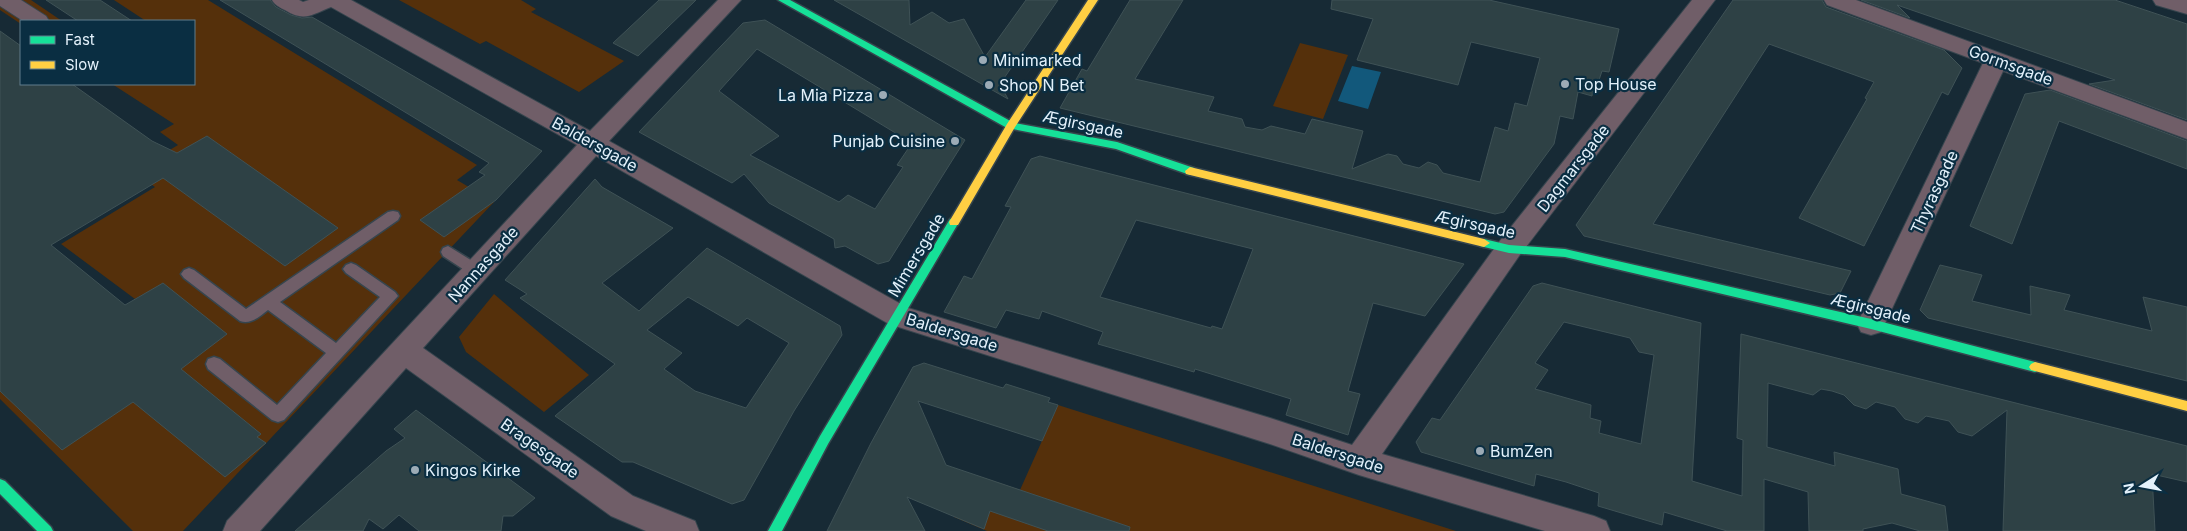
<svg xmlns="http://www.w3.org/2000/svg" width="2187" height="531" font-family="Inter,sans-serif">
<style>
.green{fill:#55300b}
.water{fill:#12587b}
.building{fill:#2e4145;stroke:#3f5256;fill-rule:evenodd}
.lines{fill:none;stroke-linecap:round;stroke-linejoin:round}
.lane-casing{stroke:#36454e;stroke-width:3}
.street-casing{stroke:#36454e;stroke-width:2}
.fast-casing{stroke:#36454e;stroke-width:3}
.slow-casing{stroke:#36454e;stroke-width:3}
.lane{fill:#705e68;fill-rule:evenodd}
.street{fill:#705e68;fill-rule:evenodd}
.fast{fill:#16e098;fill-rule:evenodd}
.slow{fill:#ffcf43;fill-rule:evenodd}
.poi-dot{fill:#9cabb6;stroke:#0a2e42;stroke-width:2}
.labels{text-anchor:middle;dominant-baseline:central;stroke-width:4.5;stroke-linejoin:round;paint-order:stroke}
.poi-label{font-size:16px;fill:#e3f1fb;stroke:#0a2e42;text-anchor:start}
.street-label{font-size:16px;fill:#e3f1fb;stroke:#0a2e42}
</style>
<rect width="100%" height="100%" fill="#172a35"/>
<path class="green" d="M0,0h31l31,21h-41v3l-21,-14z
M114,0h94l269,165 -20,15 37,22 -311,329h-50l-133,-132v-10l145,-96 -10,6 -74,-55 94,-57 -22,-15 45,-27 -18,-13 14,-8 -62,-40h82v-63h-48z
M399,0h122l15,9 -5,3 93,49 -45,31 -93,-51 -6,3z
M1300,43l48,12 -25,64 -50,-13z
M494,294l95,81 -45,37 -78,-60 -7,-15z
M1058,405l398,126h-469l-33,-14 24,-41 42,14z"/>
<path class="water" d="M1352,66l29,6 -13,37 -30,-8z"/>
<path class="building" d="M46,0h54l32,21h-54z
M220,0h50l6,7 15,8 11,3 10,-1 230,134 -46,49 -52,37 -24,-17 65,-45 -6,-3 10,-9z
M659,0h37l-58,56 -25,-13z
M834,0h75l1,25 22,-13 17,11 15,-4 21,38 41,-57h32l-58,84 8,15z
M1130,0h53l-48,79 79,18 -6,14 34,8 3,8 17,3 9,-4 34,8 7,-15 51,12 -11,38 36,-15 9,2 6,8 16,4 9,-6 9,3 6,8 37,9 15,-55 13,4 7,-28 12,3 13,-48 -69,-16 -13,43 -101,-25 16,-41 -42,-10 1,-9h157l130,29 -10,43 -7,-1 -5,15 -4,-1 -1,11 -14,-4 -5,27 -13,-3 -6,28 -50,68 -9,2 -435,-106 22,-39 5,2z
M1733,0h89l4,7 118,43 18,18 -14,27 -6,-3 -78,154 -65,-28 68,-119 -2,-1 9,-16 -105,-38 -116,180 198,47 -11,22 -10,2 -246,-59 -8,-11z
M1861,0h254l72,24v96l-98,-36 26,-4 -218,-75 13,13z
M765,20l200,120 -76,121 -11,3 -33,-18 -10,2 -1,-9 -65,-36 -25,-29 -12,9 -93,-51 104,-109zM757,49l155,94 -15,22 6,2 -28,42 -27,-14 -9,7 -89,-47 29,-19 -60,-45z
M0,31l21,15v38h51l80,57 25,12 30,-17 131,92 -53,38 -122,-88 -112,67 74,60 38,-22 64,51 -46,35 80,65 -4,3 9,6 -41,34 -92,-75 -71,48 -62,-59z
M2050,90l137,51v28l-128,-48 -47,123 -42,-18 55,-132z
M1040,156l424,108 -39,52 -52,-13 -25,88 12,3 -12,41 -62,-20 5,-16 -96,-30 -1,3 -96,-28 5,-12 -61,-21 -3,8 -33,-9 -10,18 -52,-16 20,-36 8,3 39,-72 -6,-1 26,-47zM1136,220l117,29 -31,80 -10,-3 -1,2 -111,-31z
M595,179l7,8 71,41 -71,55 37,28 68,-63 133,78 2,9 -48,76 -50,89 -12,4 -99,-42h-11l-67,-46 60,-52 -95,-66 7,-4 -22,-14zM688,297l50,29 9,-8 42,25 -43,65 -51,-17 -31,-22 18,-16 -35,-23z
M1940,265l42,10 -10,26 59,14 -1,-29 40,9 -6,15 88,21 -9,-34 44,10v74l-259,-63 -8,-8z
M1542,283l159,40 -9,158 50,15 1,-56 -6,-2 4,-104 446,112v36l-35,-8 3,57h-152l4,-121 -35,26 -14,-4 -9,-11 -23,-5 -8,7 -13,-4 -10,-12 -19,-5 -10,7 -12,-4 -10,-10 -12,-4 -11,-2 -8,6 -45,-12 -1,64 68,19 -1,-14 64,17 3,25 44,12 3,25h-28l-28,-8 -29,6v2h-54l-1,-39 -44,-13v52h-37l-63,-19 -2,13 -64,-19 1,-13 -33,-11 -30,-8 -2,12 -113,-34 -5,-10 16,-24 8,2 93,-134zM1564,322l66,16 9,14 15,3 -13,89 -42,-11 2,-12 -11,-3 1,-13 -56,-16 13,-19 -13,-7z
M924,363l79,25 3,-4 44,14 -2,4 10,3 -16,36 -124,-40 28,64 184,62 -1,4h-81l-58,-20 -6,18 -77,-32 18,34h-98l44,-88 42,-76z
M416,410l119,88 -22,18h-10l-2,15h-82l-20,-16 -16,14 -14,-10 -6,12h-68l91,-80 19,-13 -11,-9z"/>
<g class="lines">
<defs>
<path id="lane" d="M393,211l5,1 2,4 -2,4 -118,82 56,41 44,-46 -34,-24 -3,-4 3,-4 5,-2 5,2 39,27 3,4 -114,124 -6,2 -6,-2 -64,-51 -2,-5 2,-5 6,-2 6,2 57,46 49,-52 -58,-43c-8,6 -17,15 -28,11l-56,-43 -3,-4 3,-4 5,-2 5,2 52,39 142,-97z
M448,246l34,21 3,4 -3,4 -5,2 -5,-2 -29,-19 -2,-4 2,-4z"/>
<path id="street" d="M0,0h21l25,16 3,5h-26l-23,-15z
M272,0h27l4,2 6,-2h42l239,131 128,-131h23l-132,141 299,167 362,110 82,27 147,-203 193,-242h23l-196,256 -137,198 212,62 12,5 4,10h-65l-186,-56 -89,-31 -381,-120 -293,-168 -173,192 210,148 62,25 4,10h-53l-35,-15 -205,-148 -146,163h-37l4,-10 350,-376 -246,-138c-20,8 -27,15 -46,3 -6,-3 -10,-5 -13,-10z
M1824,0h32l331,122v17l-184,-68 -122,261 -10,3 -10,-3 -4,-8 126,-261 -156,-58z
M2153,0h34v14l-31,-9z"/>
<path id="fast" d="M778,0h12l224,123 103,19 77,26 1,3 -5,4 -74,-26 -109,-21z
M954,218l5,4 -131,222 -46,87h-14l52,-95 130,-217z
M1484,239l25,6 56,4 306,70 164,43 4,2 2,3 -2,3 -4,2 -164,-43 -306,-72 -56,-4 -29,-7 -2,-3 2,-3z
M0,479l5,2 46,46 2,4h-16l-37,-37z"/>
<path id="slow" d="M1088,0h10l-83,127 -57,98h-8l-1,-3 58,-98z
M1190,167l294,72 6,4 -6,4 -298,-73 -1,-3z
M2035,362l152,39v10l-156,-41 -2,-3 2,-3z"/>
</defs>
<use href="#lane" class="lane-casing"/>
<use href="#street" class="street-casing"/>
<use href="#fast" class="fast-casing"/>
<use href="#slow" class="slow-casing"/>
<use href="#lane" class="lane"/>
<use href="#street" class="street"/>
<use href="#fast" class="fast"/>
<use href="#slow" class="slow"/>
</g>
<g class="poi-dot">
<circle cx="983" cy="60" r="5"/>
<circle cx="1565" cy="84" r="5"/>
<circle cx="989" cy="85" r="5"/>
<circle cx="883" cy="95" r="5"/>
<circle cx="955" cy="141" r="5"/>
<circle cx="1480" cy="451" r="5"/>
<circle cx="415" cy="470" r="5"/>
</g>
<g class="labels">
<g class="poi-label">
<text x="993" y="60">Minimarked</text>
<text x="1575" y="84">Top House</text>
<text x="999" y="85">Shop N Bet</text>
<text x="873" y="95" text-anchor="end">La Mia Pizza</text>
<text x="945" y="141" text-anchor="end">Punjab Cuisine</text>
<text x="1490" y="451">BumZen</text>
<text x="425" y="470">Kingos Kirke</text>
</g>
<g class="street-label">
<text transform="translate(2011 65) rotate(20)">Gormsgade</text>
<text transform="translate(1083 124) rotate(12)">Ægirsgade</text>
<text transform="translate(595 144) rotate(29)">Baldersgade</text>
<text transform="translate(1573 168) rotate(-52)">Dagmarsgade</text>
<text transform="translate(1934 192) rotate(-65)">Thyrasgade</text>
<text transform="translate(1475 224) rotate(12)">Ægirsgade</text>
<text transform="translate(916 255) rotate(-59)">Mimersgade</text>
<text transform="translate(483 264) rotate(-48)">Nannasgade</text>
<text transform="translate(1871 308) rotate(14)">Ægirsgade</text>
<text transform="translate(952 332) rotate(17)">Baldersgade</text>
<text transform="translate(540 448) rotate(35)">Bragesgade</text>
<text transform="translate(1338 453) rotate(18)">Baldersgade</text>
</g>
</g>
<rect x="20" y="20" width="175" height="65" fill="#0a2e42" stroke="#617c8c"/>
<rect x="30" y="36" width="25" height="8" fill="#16e098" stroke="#617c8c"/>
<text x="65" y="45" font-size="15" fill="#e3f1fb">Fast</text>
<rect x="30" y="61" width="25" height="8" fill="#ffcf43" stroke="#617c8c"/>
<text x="65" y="70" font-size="15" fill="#e3f1fb">Slow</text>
<g transform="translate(2142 486) rotate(259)" stroke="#0a2e42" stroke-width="4" paint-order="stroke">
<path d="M0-4L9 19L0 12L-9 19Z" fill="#e3f1fb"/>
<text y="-8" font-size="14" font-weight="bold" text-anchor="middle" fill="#e3f1fb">N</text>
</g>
</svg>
